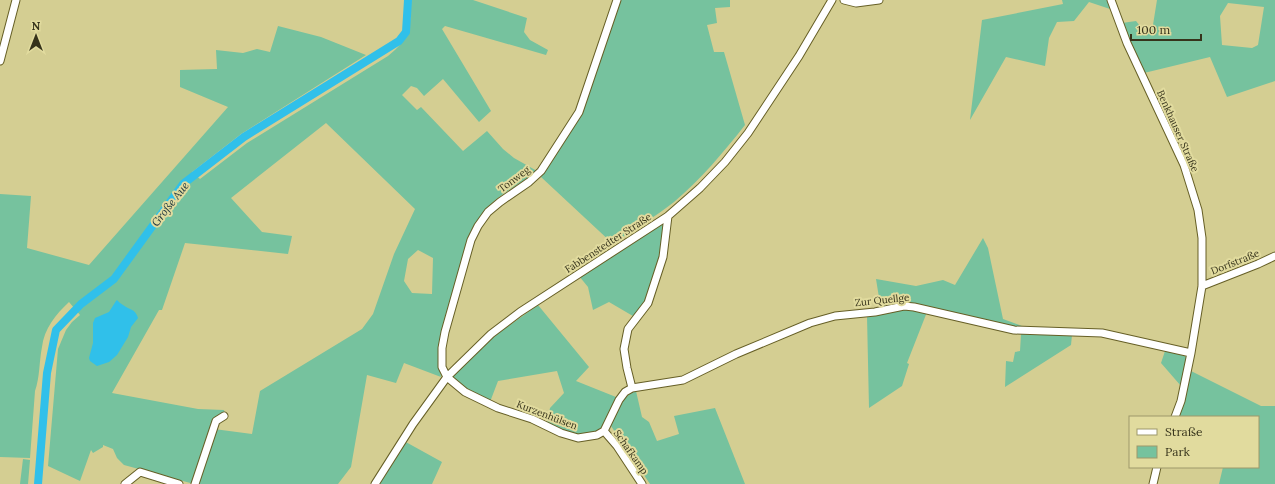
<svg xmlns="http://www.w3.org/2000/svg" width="1275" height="484" font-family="Lora,serif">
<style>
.green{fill:#76c29e;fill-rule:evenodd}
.water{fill:#30c0ea}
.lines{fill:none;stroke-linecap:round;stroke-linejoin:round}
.river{stroke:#30c0ea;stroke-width:8}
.minor-casing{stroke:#665f26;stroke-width:9}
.minor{stroke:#fff;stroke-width:7}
.labels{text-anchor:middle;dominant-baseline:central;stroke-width:4;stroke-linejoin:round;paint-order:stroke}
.street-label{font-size:10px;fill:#36331b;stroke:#e1db9e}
.water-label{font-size:11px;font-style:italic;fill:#223941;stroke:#e1db9e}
</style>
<rect width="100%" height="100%" fill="#d4ce92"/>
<path class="green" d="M411,0h62l54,18 -3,14 6,8 18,10 -2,5 -101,-29 -3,3 49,82 -12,11 -36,-43 -19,17 -7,-8 -6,-2 -9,9 15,15 4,-3 42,44 24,-20 16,18 11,9 23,13c-17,14 -37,22 -52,39 -21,25 -25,57 -31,88 -4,23 -9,46 -14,69l1,10 -37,-14 -8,20 -29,-8 -16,92 -13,17h-141l17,-55 38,5 8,-43 102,-62 11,-15 21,-60 21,-45 -89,-86 -95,75 31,34 30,4 -4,18 -103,-11 -23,67h-3l-47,83 86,16 26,1 1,4 -10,6 -21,64 -70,-19 -7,-7 -4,-9 -10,-4v2l-10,6 -2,-3 -11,31 -32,-15 10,-117 8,-19 6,-8 8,-7 -11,-13c-13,12 -25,27 -27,45 -3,15 -2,30 -7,44l-5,67 -30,-1v-263l31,2 -4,52 62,17 139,-158 -48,-20v-17l37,-1 -1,-19 27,3 14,-4 13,3 8,-26 43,11 45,18 -125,79 -49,38 8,7 47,-36 141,-87c22,-17 23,-30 23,-56zM418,250l15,8 -1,36 -20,-1 -8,-12 4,-22z
M620,0h110v7l-15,1 2,15 -10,2 7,27h10l21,73c-22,28 -44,54 -71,77 -19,15 -42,28 -61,42l-72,-67 40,-62z
M1062,0h45l3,9 -21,-7 -15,19 -17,1 -8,16 -4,28 -39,-9 -36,63 12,-100 81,-16z
M1157,0h118v81l-48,16 -17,-40 -66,16 -22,-50 14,-2 8,10h8zM1228,3l36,4 -6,38 -6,3 -30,-3 -2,-29z
M665,221l1,37 -28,61 -29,-17 -16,8 -5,-23 -9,-11z
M983,238l5,10 15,71 19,7v3l-108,-24 -33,5 -5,-31 40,7 27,-6 12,5z
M538,305l51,62 -13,14 40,16 -14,32 -6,4 -15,2 -14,-3 -20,-9 3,-15 14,-15 -7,-22 -59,10 -8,21 -24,-12 -16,-13 46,-42z
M901,309h11l15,3 -20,51 2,1 -7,22 -33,22 -2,-92z
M1021,334l51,1 -1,10 -66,42 1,-26 7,1 2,-10 5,-1z
M1165,351l20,5 2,2 -6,28 -20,-23z
M1189,370l72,36h14v78h-56l4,-17h35v-50h-81z
M636,391l6,26 7,5 8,19 22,-7 -5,-18 41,-8 30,76h-95l-39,-58c6,-14 9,-29 25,-35z
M404,441l38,21 -10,22h-55z
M23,459l7,1 -2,24h-8z"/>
<path class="water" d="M117,300c2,2 4,4 6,5 6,5 12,3 15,13l-7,9 -3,10 -11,18 -8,7 -12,4 -7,-5 -1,-3 4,-15v-20l2,-5 14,-6 7,-11z"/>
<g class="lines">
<path class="river" d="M38,484l9,-111 9,-43 25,-26 33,-25 69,-95 61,-47 155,-96 7,-9 2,-32"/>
<defs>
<path id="minor" d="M617,0l-38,112 -38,59 -12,11 -29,20 -12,10 -10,14 -7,14 -26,92 -3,16v19l5,10 18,15 33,16 34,11 29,14 17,5 19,-3 7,-4 15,-31 6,-8 7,-4 -5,-20 -3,-19 4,-20 20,-26 15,-46 5,-41
M844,0l12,3 23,-3
M1111,0l16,43 57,122 14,45 4,28v48l-11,67 -10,48 -6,16
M0,61l16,-61
M1202,286l56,-22 17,-8
M632,388l51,-8 53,-26 74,-31 25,-7 40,-4 29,-6 10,1 100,23 88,3 89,20
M604,431l13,15 25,38
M125,484l15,-12 39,12
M195,484l21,-63 8,-5
M375,484l38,-60 34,-47 44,-43 29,-22 148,-96 32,-28 25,-26 23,-29 51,-77 33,-56
M1153,484l4,-17"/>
</defs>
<use href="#minor" class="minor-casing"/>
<use href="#minor" class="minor"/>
</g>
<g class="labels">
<g class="street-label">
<text transform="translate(1178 131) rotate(66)">Benkhauser Straße</text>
<text transform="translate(514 179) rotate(-37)">Tonweg</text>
<text transform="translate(608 243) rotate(-33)">Fabbenstedter Straße</text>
<text transform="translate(1235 262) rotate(-22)">Dorfstraße</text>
<text transform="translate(882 300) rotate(-6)">Zur Quellge</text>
<text transform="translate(547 415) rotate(21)">Kurzenhülsen</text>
<text transform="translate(631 452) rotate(55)">Schafkamp</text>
</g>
<g class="water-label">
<text transform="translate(170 204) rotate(-52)">Große Aue</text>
</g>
</g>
<rect x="1129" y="416" width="130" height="52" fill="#e1db9e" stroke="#9d986a"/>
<rect x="1137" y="429" width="20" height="6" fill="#ffffff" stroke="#9d986a"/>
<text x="1165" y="436" font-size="12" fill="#36331b">Straße</text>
<rect x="1137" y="446" width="20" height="12" fill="#76c29e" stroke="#9d986a"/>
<text x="1165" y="456" font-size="12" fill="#36331b">Park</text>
<g transform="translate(36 36)" stroke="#e1db9e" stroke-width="3" paint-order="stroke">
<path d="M0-3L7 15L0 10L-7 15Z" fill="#36331b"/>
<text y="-6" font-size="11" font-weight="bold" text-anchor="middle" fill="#36331b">N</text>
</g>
<path d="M1131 34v6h70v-6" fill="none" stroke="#36331b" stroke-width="2"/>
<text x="1137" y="34" font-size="12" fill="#36331b" stroke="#e1db9e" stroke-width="3" paint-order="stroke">100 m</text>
</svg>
